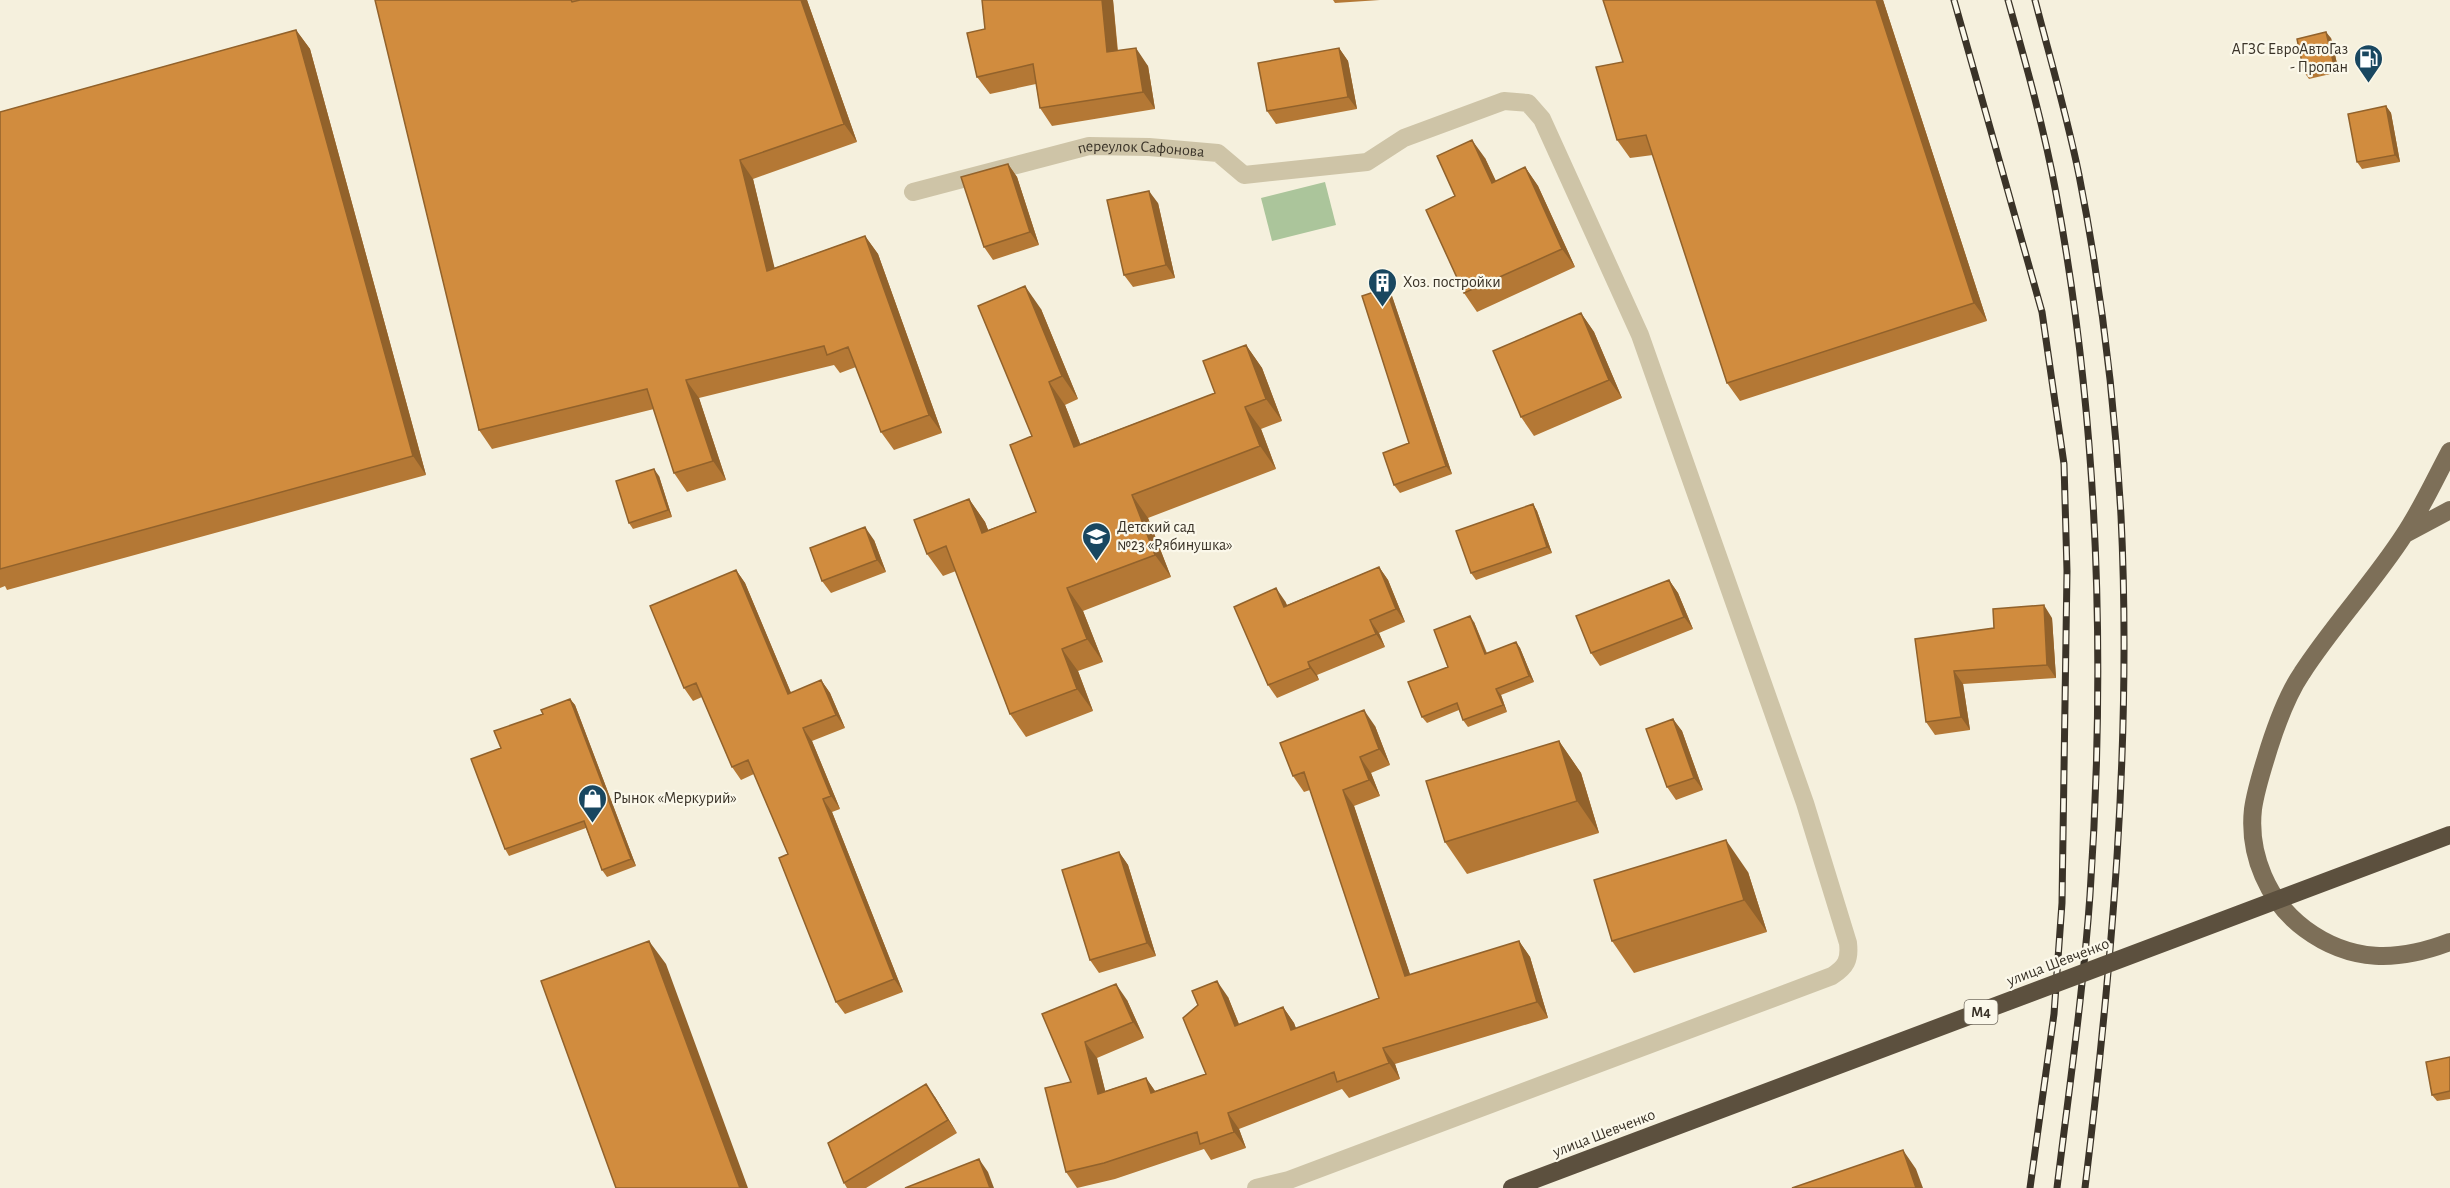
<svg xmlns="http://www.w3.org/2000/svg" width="2450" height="1188" font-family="'Alegreya Sans',sans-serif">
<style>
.green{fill:#abc59b}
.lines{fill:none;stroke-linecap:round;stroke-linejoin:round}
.street{stroke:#cec4a7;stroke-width:18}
.primary{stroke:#7d6f58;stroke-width:18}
.rail-casing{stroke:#3a3328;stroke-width:7}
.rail{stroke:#fbf8ea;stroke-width:4.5;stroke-dasharray:14;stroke-linecap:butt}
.highway-bridge{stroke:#5c503e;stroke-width:18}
.wall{fill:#b47835}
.shaded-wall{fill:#92622b}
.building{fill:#d18c3e;stroke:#92622b;stroke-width:1.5}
.labels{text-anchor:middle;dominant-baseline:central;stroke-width:4.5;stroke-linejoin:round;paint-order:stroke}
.shield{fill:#fbf8ea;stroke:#746e62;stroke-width:1.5}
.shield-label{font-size:15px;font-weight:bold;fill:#3a3328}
.poi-label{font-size:16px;fill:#3a3328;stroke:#fbf8ea;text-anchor:start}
.street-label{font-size:16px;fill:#3a3328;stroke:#fbf8ea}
</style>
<rect width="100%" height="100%" fill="#f5f0dd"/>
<path class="green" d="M1325,182l11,43 -64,16 -11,-43z"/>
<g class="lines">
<path class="street" id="s1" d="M913,192l176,-46 60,1 69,6 26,22 123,-13 37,-24 100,-37 24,2 14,16 98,216 165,468 43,140c2,17 -2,24 -16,33l-543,204 -33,8"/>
<path class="primary" d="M2450,451c-15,28 -28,57 -46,84 -31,48 -71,90 -102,138 -15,22 -25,50 -33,75 -6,20 -13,40 -16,61 -5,45 15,93 52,120 46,34 93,33 145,13
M2405,534l45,-24"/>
<defs>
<path id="rail" d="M1954,0l88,312 22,152 3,107 -5,332 -8,111 -24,174
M2008,0c18,64 36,128 48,193 43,231 50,467 34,702 -7,98 -21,195 -33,293
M2035,0c15,58 32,116 44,175 22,112 36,227 42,341 11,224 -9,449 -36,672"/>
</defs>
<use href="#rail" class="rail-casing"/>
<use href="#rail" class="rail"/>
<path class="highway-bridge" d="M1512,1188l938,-353"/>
</g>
<path class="wall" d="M375,0h432l50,142 -104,37 21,89 91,-32 13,18 64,179 -48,17 -13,-18 -25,-65 -16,6 -6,-8 -135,33 27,82 -39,12 -13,-19 -20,-64 -162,40 -13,-19z
M982,0h131l5,51 30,15 7,43 -103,17 -12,-18 -4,-24 -46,10 -13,-17 8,-48z
M1333,0h47l-45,3z
M1883,0l104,321 -247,80 -13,-18 -74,-228 -23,3 -13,-18 6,-78z
M296,30l14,19 116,426 -419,115 -2,-4 -5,2v-476z
M2331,38l8,34 -30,7 -5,-7z
M1339,48l9,13 9,48 -81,15 -9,-13z
M2386,106l5,7 9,49 -38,7 -5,-7z
M1485,158l11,23 29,-14 13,19 37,81 -98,45 -13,-19 -9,-97z
M1008,164l9,13 22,68 -46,15 -9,-13z
M1158,203l17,75 -42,9 -9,-12z
M1392,296l60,178 -52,19 -6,-8 15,-42z
M1041,309l37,90 -13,6 15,39 135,-51 31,-48 16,23 20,53 -21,8 15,40 -128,49 23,59 -88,34 20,51 -25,9 15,40 -67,26 -16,-23 -54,-143 -13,5 -16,-22 42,-55 16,23 3,8 48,-18 -4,-76z
M1581,313l13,19 28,66 -88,38 -13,-19z
M659,476l13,41 -39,12 -4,-6z
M1533,504l4,7 15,42 -76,27 -5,-7z
M874,540l12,32 -55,21 -9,-12z
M1379,567l9,13 17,42 -26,11 6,14 -68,28 2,5 -42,18 -9,-13 17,-84 2,4z
M736,570l9,13 46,110 30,-13 9,13 15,35 -33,13 28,68 -8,3 71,180 -58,22 -9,-12 -48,-148 -34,-80 -13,6 -9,-13 -30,-70 -9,4 -9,-13z
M1669,580l9,13 15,36 -93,37 -9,-13z
M2052,618l4,60 -93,6 7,46 -35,5 -9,-13 -11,-83 79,-11z
M1474,622l13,31 29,-11 4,6 14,34 -33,13 6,17 -39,15 -5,-7 -4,-10 -32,13 -5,-6 26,-50z
M570,699l5,6 61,161 -29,11 -5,-7 -16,-42 -77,28 -4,-7 38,-135z
M1673,719l9,12 21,59 -27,10 -9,-13z
M1375,726l15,39 -19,8 9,23 -26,10 56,169 109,-34 11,16 18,61 -153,46 5,15 -51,19 -7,-9 -103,40 7,19 -35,12 -7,-11 -89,30 -38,9 -11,-16 5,-90 -29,-68 85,-14 17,38 -47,20 8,33 41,-13 9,13 51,-17 22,-77 11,27 44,-17 11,16 2,6 83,-31 -69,-208 -6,2 -11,-16z
M1559,741l22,32 18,60 -132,41 -22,-32z
M1119,852l9,13 28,91 -57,17 -9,-13z
M1748,872l19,60 -133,41 -22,-32z
M2450,1057v42l-13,2 -5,-6z
M935,1097l22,36 -91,55h-19l-3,-5z"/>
<path class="shaded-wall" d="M801,0h6l50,142 -13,-18z
M1102,0h11l6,70 -12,-18z
M1876,0h7l104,321 -13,-18z
M296,30l14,19 116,426 -13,-19z
M2326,32l5,6 8,34 -5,-7z
M1136,48l12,18 7,43 -12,-17z
M1339,48l9,13 9,48 -9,-12z
M2386,106l5,7 9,49 -5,-7z
M1472,140l13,18 20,43 -13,-18z
M740,160l13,19 27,111 -13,-19z
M1008,164l9,13 22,68 -9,-13z
M1525,167l13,19 37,81 -13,-18z
M1149,191l9,12 17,75 -9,-13z
M865,236l13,18 64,179 -13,-18z
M1025,286l16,23 37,90 -16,-23z
M1386,288l6,8 60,178 -6,-8z
M1581,313l13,19 28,66 -13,-18z
M1246,345l16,23 20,53 -16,-22z
M686,380l13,18 27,82 -13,-19z
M1049,382l16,23 25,64 -16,-22z
M1245,407l16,22 15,40 -16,-23z
M654,469l5,7 13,41 -4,-7z
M1132,495l16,23 23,59 -16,-22z
M969,499l16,23 13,33 -16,-22z
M1533,504l4,7 15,42 -5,-6z
M865,527l9,13 12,32 -9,-12z
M1379,567l9,13 17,42 -9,-13z
M736,570l9,13 52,124 -9,-13z
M1669,580l9,13 15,36 -9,-12z
M1067,588l16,23 20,51 -16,-23z
M1276,588l9,13 8,18 -9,-12z
M2044,605l8,13 4,60 -9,-13z
M1470,616l4,6 15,38 -4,-6z
M1370,620l9,13 6,14 -9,-13z
M1516,642l4,6 14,34 -5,-6z
M1062,649l16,22 15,40 -16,-22z
M1308,662l9,13 2,5 -9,-12z
M1954,671l9,13 7,46 -9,-13z
M821,680l9,13 15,35 -9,-13z
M1496,689l5,6 6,17 -4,-7z
M570,699l5,6 61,161 -5,-7z
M1364,710l11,16 15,39 -11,-16z
M1673,719l9,12 21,59 -9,-12z
M803,728l9,13 28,68 -9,-13z
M1559,741l22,32 18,60 -22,-32z
M1360,757l11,16 9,23 -11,-16z
M1343,790l11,16 62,186 -11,-16z
M823,799l9,13 71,180 -9,-13z
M1726,840l22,32 19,60 -23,-32z
M1119,852l9,13 28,91 -9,-13z
M649,941l17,23 82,224h-8z
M1519,941l11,16 18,61 -11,-16z
M1217,981l11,16 18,45 -11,-16z
M1116,984l11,16 17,38 -11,-16z
M1283,1007l11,16 9,23 -12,-16z
M1085,1042l12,16 13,52 -12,-16z
M1383,1048l12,16 5,15 -11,-16z
M1146,1078l11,16 -6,-1z
M926,1084l9,13 22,36 -9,-13z
M1228,1113l11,16 7,19 -12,-16z
M1903,1150l13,19 7,19h-7z
M979,1159l9,13 6,16h-4z"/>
<path class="building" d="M375,0h196l1,2 8,-2h221l43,124 -104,36 27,111 98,-35 64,179 -48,17 -33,-85 -21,8 -3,-9 -138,34 27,81 -39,12 -27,-84 -168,41z
M982,0h120l5,52 29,-4 7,44 -103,16 -7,-44 -56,13 -10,-44 18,-4z
M1603,0h273l98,303 -247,80 -81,-248 -29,5 -21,-73 27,-5z
M296,30l117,426 -413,113v-457z
M2326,32l8,33 -30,7 -7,-33z
M1339,48l9,49 -81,14 -9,-48z
M2386,106l9,49 -38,7 -9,-48z
M1472,140l20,43 33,-16 37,82 -98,44 -38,-83 29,-14 -18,-40z
M1008,164l22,68 -46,15 -23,-70z
M1149,191l17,74 -42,10 -17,-75z
M1025,286l37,90 -13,6 25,65 141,-54 -12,-32 43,-16 20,54 -21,8 15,39 -128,49 23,60 -88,33 20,51 -25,10 15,40 -67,25 -64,-168 -19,8 -13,-34 55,-21 13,34 54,-21 -26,-67 22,-9 -54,-130z
M1386,288l60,178 -52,19 -11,-32 26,-10 -47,-147z
M1581,313l28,67 -88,37 -28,-66z
M654,469l14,41 -39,13 -13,-42z
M1533,504l14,43 -76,26 -15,-42z
M865,527l12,33 -55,21 -12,-33z
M1379,567l17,42 -26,11 6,14 -68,28 2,6 -42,17 -34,-78 42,-19 8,19z
M736,570l52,124 33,-14 15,35 -33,13 28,68 -8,3 71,180 -58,23 -57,-144 9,-4 -40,-94 -16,7 -36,-84 -12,5 -34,-82z
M1669,580l15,37 -93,36 -15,-37z
M2044,605l3,60 -93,6 7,46 -35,5 -11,-83 79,-11 -1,-19z
M1470,616l15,38 31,-12 13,34 -33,13 7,16 -40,15 -6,-17 -35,14 -14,-35 40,-15 -14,-37z
M570,699l61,160 -29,11 -18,-49 -79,28 -34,-90 30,-11 -7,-17 49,-17 -2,-4z
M1364,710l15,39 -19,8 9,23 -26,10 62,186 114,-35 18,61 -154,46 6,15 -52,19 -3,-10 -106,41 6,19 -34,12 -3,-12 -93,31 -38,9 -21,-84 26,-6 -29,-68 74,-30 17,38 -48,20 13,52 48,-16 5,15 55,-19 -23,-56 15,-13 -6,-14 25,-10 18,45 48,-19 8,23 88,-32 -75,-226 -11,4 -13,-33z
M1673,719l21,59 -27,9 -21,-58z
M1559,741l18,60 -132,41 -19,-61z
M1726,840l18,60 -132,41 -18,-61z
M1119,852l28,91 -57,17 -28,-90z
M649,941l91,247h-124l-75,-207z
M2450,1057v34l-18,4 -6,-33z
M926,1084l22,36 -104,63 -16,-40z
M1903,1150l13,38h-124z
M979,1159l11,29h-85z"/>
<defs>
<symbol id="fuel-pin" viewBox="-11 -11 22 30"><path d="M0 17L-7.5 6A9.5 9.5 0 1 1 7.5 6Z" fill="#194760" stroke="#fbf8ea"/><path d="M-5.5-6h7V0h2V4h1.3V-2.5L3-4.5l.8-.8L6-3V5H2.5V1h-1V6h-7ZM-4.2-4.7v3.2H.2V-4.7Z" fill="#fff"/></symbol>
<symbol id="building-pin" viewBox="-11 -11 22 30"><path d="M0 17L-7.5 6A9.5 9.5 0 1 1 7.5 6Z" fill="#194760" stroke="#fbf8ea"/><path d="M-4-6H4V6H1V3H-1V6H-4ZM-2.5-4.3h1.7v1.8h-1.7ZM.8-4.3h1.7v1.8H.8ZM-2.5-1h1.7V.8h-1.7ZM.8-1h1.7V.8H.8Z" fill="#fff"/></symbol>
<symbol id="school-pin" viewBox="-11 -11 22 30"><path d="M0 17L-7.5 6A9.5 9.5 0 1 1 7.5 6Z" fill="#194760" stroke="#fbf8ea"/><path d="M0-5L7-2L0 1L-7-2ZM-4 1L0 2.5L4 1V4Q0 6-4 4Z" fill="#fff"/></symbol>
<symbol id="shop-pin" viewBox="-11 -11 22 30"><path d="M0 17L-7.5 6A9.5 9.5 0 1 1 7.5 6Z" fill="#194760" stroke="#fbf8ea"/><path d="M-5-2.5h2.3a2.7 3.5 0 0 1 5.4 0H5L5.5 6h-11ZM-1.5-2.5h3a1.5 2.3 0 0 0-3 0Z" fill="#fff"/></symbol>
</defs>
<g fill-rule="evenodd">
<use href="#fuel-pin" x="2352" y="42" width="33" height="45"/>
<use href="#building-pin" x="1366" y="266" width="33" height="45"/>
<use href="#school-pin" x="1080" y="520" width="33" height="45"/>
<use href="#shop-pin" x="576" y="782" width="33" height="45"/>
</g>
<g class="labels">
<rect class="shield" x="1964.5" y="1000" width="33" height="24" rx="4.5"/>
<g class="shield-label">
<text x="1981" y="1012">M4</text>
</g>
<g class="poi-label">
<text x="2348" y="49" text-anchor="end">АГЗС ЕвроАвтоГаз<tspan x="2348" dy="18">- Пропан</tspan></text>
<text x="1403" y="282">Хоз. постройки</text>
<text x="1117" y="527">Детский сад<tspan x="1117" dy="18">№23 «Рябинушка»</tspan></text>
<text x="613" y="798">Рынок «Меркурий»</text>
</g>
<g class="street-label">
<text stroke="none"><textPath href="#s1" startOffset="234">переулок Сафонова</textPath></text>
<text transform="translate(2058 962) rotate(-21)">улица Шевченко</text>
<text transform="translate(1604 1133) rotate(-21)">улица Шевченко</text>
</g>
</g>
</svg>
